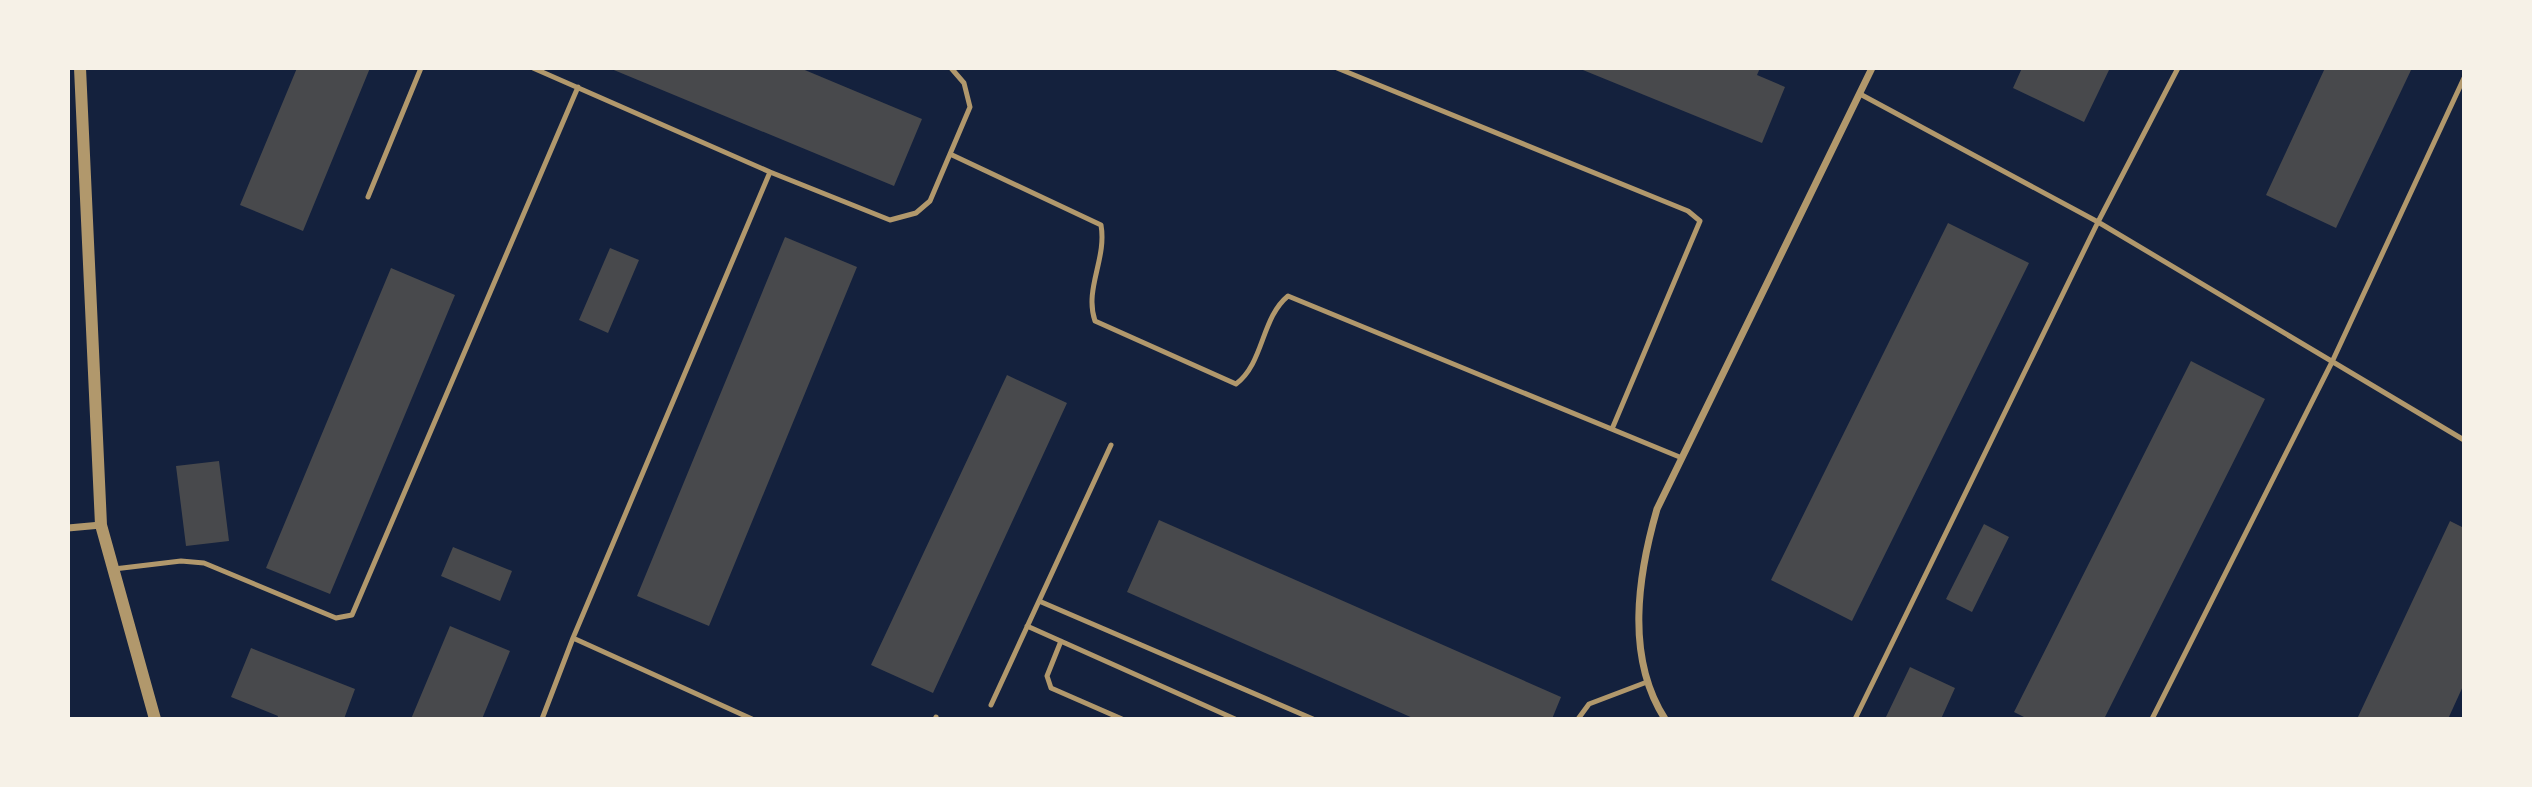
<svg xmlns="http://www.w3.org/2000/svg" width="2532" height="787" font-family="'Source Sans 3',sans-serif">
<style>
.building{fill:#48494c}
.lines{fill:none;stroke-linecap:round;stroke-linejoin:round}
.service{stroke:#b1986c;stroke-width:5}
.minor{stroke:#b1986c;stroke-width:7}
.tertiary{stroke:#b1986c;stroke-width:12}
</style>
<rect width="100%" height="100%" fill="#14213d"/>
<path class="building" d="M297,68h73l-67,163 -63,-26z
M609,68h191l122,51 -28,67z
M1578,68h182l-3,7 28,12 -23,56z
M2022,68h88l-26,54 -71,-34z
M2325,68h87l-76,160 -70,-33z
M1948,223l81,40 -177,358 -81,-41z
M785,237l72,30 -148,359 -72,-30z
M610,248l29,12 -31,73 -29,-13z
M391,268l64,27 -125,299 -64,-26z
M2191,361l74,38 -161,320h-76l-14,-7z
M1007,375l60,28 -134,290 -62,-28z
M219,461l10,80 -43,5 -10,-80z
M1159,520l402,177 -9,22h-137l-288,-127z
M2450,521l14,7v156l-16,35h-91z
M1984,524l25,13 -37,75 -26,-13z
M453,547l59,24 -12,30 -59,-25z
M450,626l60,25 -28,68h-71z
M251,648l104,41 -11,30h-67l1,-3 -47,-19z
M1910,667l45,21 -14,31h-56z"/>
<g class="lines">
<path class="service" d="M533,68l237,104
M1337,68l351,143 12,10 -88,208
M1860,94l238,128 366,218
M950,154l151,71c6,34 -17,64 -6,96l141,63c28,-21 25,-66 52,-88l394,162
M368,197l53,-129
M114,569l67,-8 23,2 132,55 16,-3 226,-528
M1039,601l274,118
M1027,626l208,93
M573,638l179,81
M1061,641l-14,35 4,12 71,31
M991,705l120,-260
M542,719l31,-81 197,-466 120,48 26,-7 14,-12 40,-94 -6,-24 -13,-15
M935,719l1,-2
M1578,719l11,-15 58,-22
M1855,719l243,-497 80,-154
M2152,719l180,-357 132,-284"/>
<path class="minor" d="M68,528l33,-3
M1665,719c-40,-62 -27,-144 -8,-210l215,-441"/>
<path class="tertiary" d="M80,68l21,457 54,194"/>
</g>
<rect width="2532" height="787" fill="none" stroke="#f6f1e7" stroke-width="140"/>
</svg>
